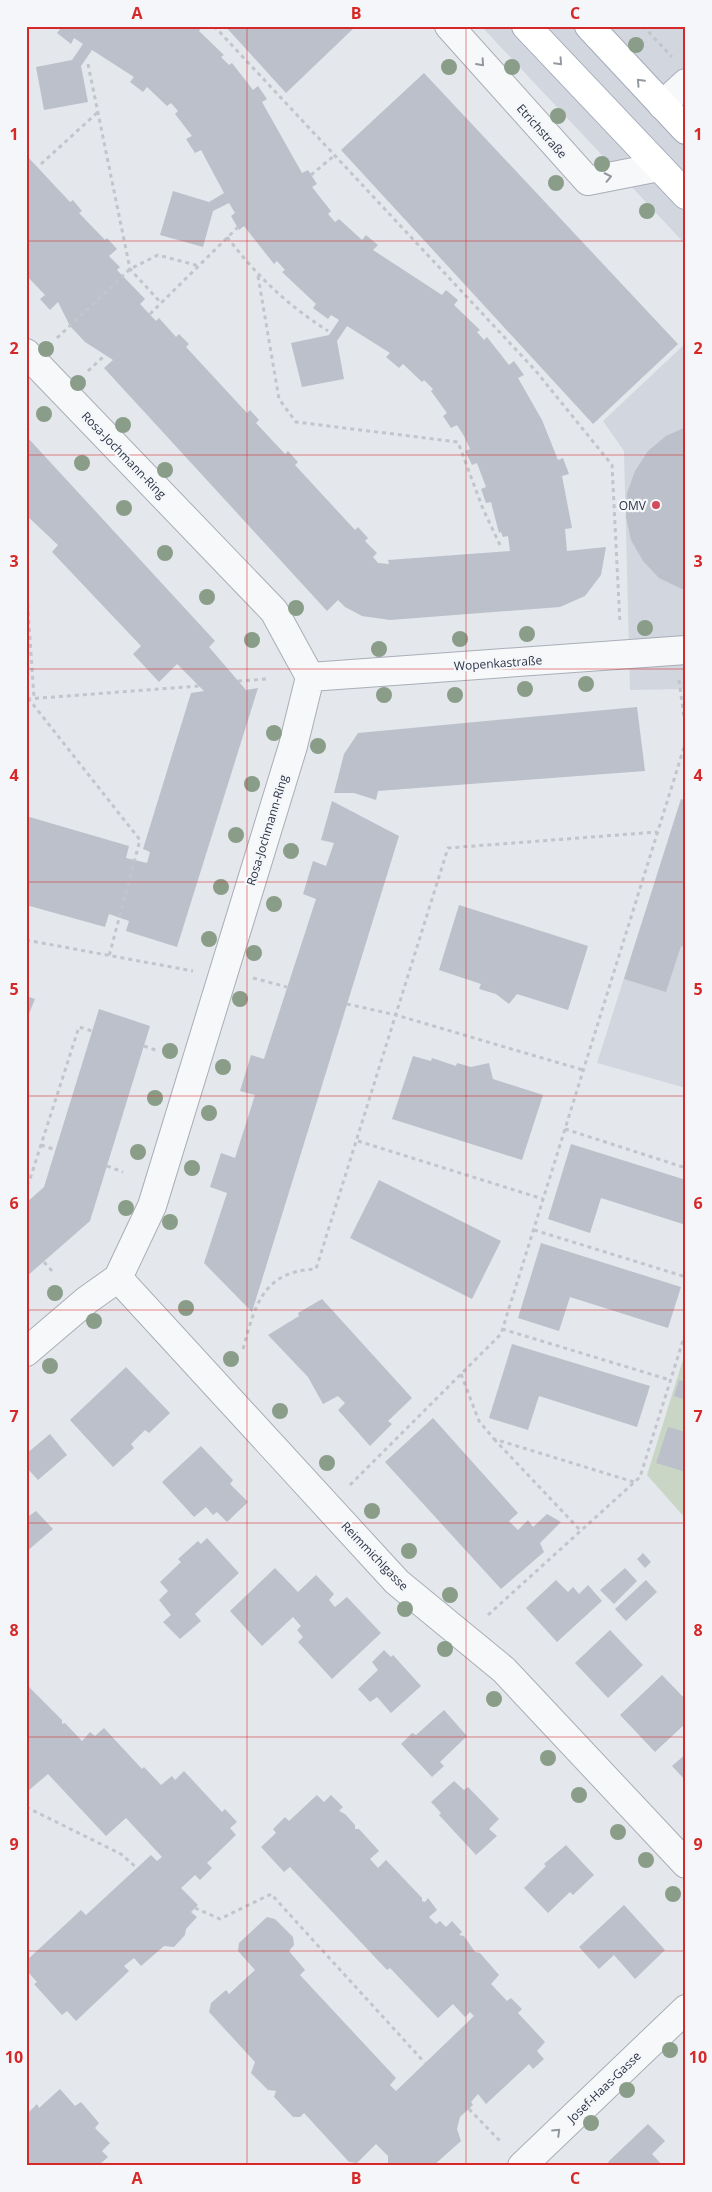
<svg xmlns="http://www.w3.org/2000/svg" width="712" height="2192" font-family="'Open Sans',sans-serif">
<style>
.built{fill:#d2d6de}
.green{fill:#c9d6c5}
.building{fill:#bbc0ca}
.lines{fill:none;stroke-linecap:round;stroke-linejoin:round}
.minor-casing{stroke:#a9aeb7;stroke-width:30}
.major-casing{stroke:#a3abb8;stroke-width:30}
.path{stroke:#c2c5cb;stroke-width:3;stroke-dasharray:4 4;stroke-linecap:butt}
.minor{stroke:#f7f8fa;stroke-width:28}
.major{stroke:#fff;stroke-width:28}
.tree{fill:#899d89}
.oneway{stroke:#959aa2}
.oneway2{stroke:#9196a0}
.grid{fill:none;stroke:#d62828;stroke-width:1;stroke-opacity:0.55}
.poi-dot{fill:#d1495b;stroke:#f4f6f9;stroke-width:2}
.labels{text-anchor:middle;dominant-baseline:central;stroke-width:4.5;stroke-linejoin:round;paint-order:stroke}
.street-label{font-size:12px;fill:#2b3445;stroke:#f4f6f9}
.poi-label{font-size:12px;fill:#2b3445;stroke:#f4f6f9;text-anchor:end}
.neatline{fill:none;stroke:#d62828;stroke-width:2}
.grid-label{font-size:16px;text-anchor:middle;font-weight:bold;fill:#d62828}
</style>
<rect width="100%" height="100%" fill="#e4e7ec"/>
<path class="built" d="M481,26h205v219z
M686,343v346l-56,1 -6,-239 -21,-30z
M681,799l5,2v287l-89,-25z"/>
<path class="green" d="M686,1350v169l-39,-44z"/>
<path class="building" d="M59,26h144l-4,5 25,24 -3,2 8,8 3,-2 21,27 5,-4 9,13 -5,3 40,71 6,-3 9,14 -5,3 19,24 -3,3 7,8 4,-3 23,21 4,-5 12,10 -5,5 69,45 4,-5 12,10 -4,5 26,25 -3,2 7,8 3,-3 22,28 5,-4 10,14 -6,3 24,42 16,40 5,-2 6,16 -7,2 10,52 -7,1 2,22 39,-4 -5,28 -16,21 -25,11 -170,13 -28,-4 -17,-9 -7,-7 -11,11 -223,-243 9,-8 -28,-18 -15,-16 -12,-24 -8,8 -10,-11 5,-4 -19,-20v-120l44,47 3,-2 9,11 -3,2 26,27 2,-2 10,11 -8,7 11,11 -3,3 28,29 -5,5 16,17 3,-3 17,19 3,-3 10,10 -3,3 61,66 3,-3 9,10 -3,3 29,31 3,-3 10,11 -3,3 60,65 3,-3 10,11 -3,3 12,12 -4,4 5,6 11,1 -1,-4 122,-9 -2,-15 -5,1 -2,-5 -2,1 -8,-31 -5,1 -5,-14 5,-2 -9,-24 -5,2 -7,-14 5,-2 -6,-13 -7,-11 -6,3 -8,-12 4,-3 -16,-22 2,-2 -9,-9 -2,2 -19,-18 -4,4 -13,-11 4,-4 -43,-27 -10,15 7,38 -42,8 -11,-44 38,-8 10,-15 -8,-5 -3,4 -15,-11 3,-4 -34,-32 3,-2 -8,-9 -3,3 -30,-38 -5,4 -8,-14 4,-3 -6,-10 -16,8 -10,36 -43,-12 13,-44 36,11 15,-9 -23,-43 -6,3 -9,-14 6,-3 -17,-22 3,-3 -7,-8 -4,3 -20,-19 -4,5 -13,-10 4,-5 -42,-27 -11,16 7,36 -44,8 -8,-43 36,-7 11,-16 -9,-6 -3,6 -14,-11 4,-5z
M225,26h131l-70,67z
M424,73l254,271 -85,80 -252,-274z
M686,427v164l-27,-13 -16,-17 -12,-21 -5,-23 1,-24 8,-22 13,-20 18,-15z
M28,438l187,203 -6,6 37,43 12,-2 -81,259 -51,-16 3,-10 -20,-7 -4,13 -79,-22v-89l103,30 -3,12 21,5 3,-11 -7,-3 48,-156 13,-2 -27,-27 -18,18 -26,-28 8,-8 -89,-94 6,-7 -32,-30z
M637,707l8,64 -267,20 -2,9 -22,-7h-20l10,-39 14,-21z
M681,799l5,2v146l-5,-1 -15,46 -42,-13z
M332,801l67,35 -147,476 -48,-49 23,-70 -17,-6 11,-34 14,5 20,-63 -15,-4 11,-36 13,4 52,-160 -13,-5 10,-33 13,5 8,-23 -13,-3z
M459,905l129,41 -20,64 -51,-16 -8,10 -13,-10 -17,-5 2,-5 -42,-14z
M26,996l9,3 -9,22z
M99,1009l51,17 -60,195 -64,56v-74l18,-16z
M413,1056l18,5 1,-3 24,8 1,-3 14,4 18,-4 4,16 50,16 -21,65 -130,-41z
M571,1144l115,36v45l-85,-27 -11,35 -42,-14z
M379,1180l122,61 -29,58 -122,-61z
M541,1243l140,44 -13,41 -98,-31 -11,34 -41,-13z
M322,1299l90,99 -24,23 4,3 -22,22 -32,-36 7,-7 -7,-7 -15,8 -15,-27 -40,-42 31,-19 -1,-3z
M512,1344l138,42 -13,41 -98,-31 -11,34 -39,-12z
M126,1367l44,46 -21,20 -4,-3 -14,14 3,4 -21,19 -43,-47z
M679,1380l7,2v18l-12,-4z
M433,1418l85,95 -9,8 9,9 10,-10 5,7 14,-13 14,8 -21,21 4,9 -43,37 -116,-127z
M668,1427l18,5v40l-30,-9z
M50,1434l17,21 -29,25 -12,-13v-13z
M201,1446l32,34 -3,4 18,18 -21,20 -10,-10 -4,3 -7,-8 -12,10 -32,-35z
M36,1511l17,18 -27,23v-34z
M207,1538l32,35 -44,41 6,7 -21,18 -17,-17 8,-7 -12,-15 9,-9 -8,-9 21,-20 -3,-3 20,-18 3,3z
M643,1553l8,9 -6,6 -8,-9z
M275,1568l23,24 18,-17 18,19 -5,6 6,7 12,-10 34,36 -49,46 -34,-37 5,-5 -6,-7 4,-4 -8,-9 -31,29 -32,-35z
M625,1568l12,13 -23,23 -14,-14z
M556,1580l12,12 5,-5 6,7 9,-9 14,16 -45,41 -31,-34z
M646,1580l11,12 -31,29 -11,-12z
M610,1630l33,35 -35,33 -33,-35z
M384,1650l7,7 2,-2 28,31 -30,27 -14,-16 -7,5 -12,-13 20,-19 -6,-8z
M662,1675l24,25v23l-31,29 -35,-37z
M26,1684l36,36v4l3,-1 17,18 8,-9 5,4 9,-8 38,41 2,-2 17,18 11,-9 3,4 9,-9 38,41 3,-3 12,13 -7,6 6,7 -29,28 5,5 -12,12 -5,-5 -14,13 17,17 -7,7 6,5 -11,12 -1,6 -11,12 -10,-1 -23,20 -7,-8 -10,8 5,5 -53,50 -9,-10 -5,4 -28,-31 3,-2 -11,-12v-9l55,-51 5,5 65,-60 6,6 5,-4 -36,-39 -20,18 -58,-62 -20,17 -2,-1z
M444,1710l23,26 -27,26 4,4 -12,11 -31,-33 11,-11 4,2z
M686,1754v27l-14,-15z
M454,1781l10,9 4,-3 31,32 -10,10 8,7 -21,19 -37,-40 2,-2 -10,-11z
M317,1795l7,7 7,-7 12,12 -4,4 6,3 10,11v4h4l20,22 -9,8 8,9 8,-8 36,38v3l3,1 3,-4 9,12 -8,7 7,7 4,-3 6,6 6,-6 10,11 -3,3 5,1 11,16 5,1 19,22 -8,9 16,17 4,-3 11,11 -4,4 27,29 -8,9 7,8 -11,10 -4,-5 -43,40 -8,-10 -7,8 2,3 -13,12 -3,12 4,12 -28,25h-45v-10l-12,-12 -19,19 -8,-1 -45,-49 -4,4h-7l-19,-20 2,-6 -8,-1 -17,-17 4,-11 -46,-50 2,-9 15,-13 3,4 26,-24 -17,-19 1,-8 28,-26 8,2 18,18 1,8 -5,6 16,19 -5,5 96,103 -6,7 6,6 78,-75 -4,-4 -5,5 -12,-13 -15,14 -48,-50 -3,2 -97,-103 -6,5 -23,-25 15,-14 -3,-4 12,-12 4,4z
M566,1845l28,30 -21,20 -3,-3 -22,21 -24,-25 22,-22 -2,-2z
M624,1905l41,45 -30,29 -21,-24 -15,14 -20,-22z
M60,2089l15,17 6,-4 18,21 -4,5 15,15 -8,8 6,6 -10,9 -7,-2 -2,2h-63v-57l3,3 8,-8 2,4z
M648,2124l17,17 -13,13 11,12h-52l-3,-4z"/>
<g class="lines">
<defs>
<path id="minor" d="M449,26l139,155 71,-14
M662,105l24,-22
M26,353l248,258 36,66 -17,69 -141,460 -34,72 -31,22 -61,52
M310,677l376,-27
M118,1278l279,304 107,88 182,194
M522,2166l164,-157"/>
<path id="major" d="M526,26l160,169
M589,26l97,104"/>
</defs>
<use href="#minor" class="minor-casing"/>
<use href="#major" class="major-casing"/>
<path class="path" d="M214,26l321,344 77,95 8,159
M643,26l29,31
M88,64l42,205 31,34
M41,164l57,-52
M311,175l24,-20
M227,237c31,40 59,67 101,94
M258,276l21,123 17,23 162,20 25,67 17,36
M150,314l88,-87
M57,338l73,-69 28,-14 41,11
M88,371l16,-15
M26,431l5,-5
M26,580l8,118
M679,680l7,52
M238,681l29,-2
M28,698l112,142 -31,116
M27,699l172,-13
M26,940l167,31
M253,978l34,9
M347,1004l49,11 187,55
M144,1046l14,5
M565,1129l121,39
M358,1141l185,58
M41,1145l15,5
M107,1166l16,6
M26,1185l3,-3 50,-155 13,4
M534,1230l152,47
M44,1262l9,10
M502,1329l168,51
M243,1349c12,-44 20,-78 73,-80l132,-421 209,-16
M461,1374l18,47 15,18 140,43
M494,1439l87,92
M350,1485l151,-151 185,-593
M488,1615l152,-138 46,-146
M26,1807l95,47 16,14
M195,1908l25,11 51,-25 154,169
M469,2109l33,34"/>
<use href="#minor" class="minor"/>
<use href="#major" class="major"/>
</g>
<g class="tree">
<circle cx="636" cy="45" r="8"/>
<circle cx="449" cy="67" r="8"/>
<circle cx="512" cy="67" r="8"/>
<circle cx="558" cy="116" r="8"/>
<circle cx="602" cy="164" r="8"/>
<circle cx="556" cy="183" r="8"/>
<circle cx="647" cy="211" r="8"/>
<circle cx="46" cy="349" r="8"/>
<circle cx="78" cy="383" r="8"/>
<circle cx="44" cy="414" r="8"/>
<circle cx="123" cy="425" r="8"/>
<circle cx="82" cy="463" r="8"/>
<circle cx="165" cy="470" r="8"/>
<circle cx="124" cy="508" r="8"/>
<circle cx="165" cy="553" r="8"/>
<circle cx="207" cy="597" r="8"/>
<circle cx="296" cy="608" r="8"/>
<circle cx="645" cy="628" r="8"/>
<circle cx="527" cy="634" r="8"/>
<circle cx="460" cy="639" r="8"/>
<circle cx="252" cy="640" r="8"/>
<circle cx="379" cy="649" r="8"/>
<circle cx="586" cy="684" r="8"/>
<circle cx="525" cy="689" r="8"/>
<circle cx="384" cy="695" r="8"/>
<circle cx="455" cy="695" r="8"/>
<circle cx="274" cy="733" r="8"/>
<circle cx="318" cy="746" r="8"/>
<circle cx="252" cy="784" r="8"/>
<circle cx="236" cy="835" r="8"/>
<circle cx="291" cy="851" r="8"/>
<circle cx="221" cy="887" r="8"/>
<circle cx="274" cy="904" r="8"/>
<circle cx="209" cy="939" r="8"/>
<circle cx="254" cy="953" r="8"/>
<circle cx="240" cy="999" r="8"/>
<circle cx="170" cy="1051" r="8"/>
<circle cx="223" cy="1067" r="8"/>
<circle cx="155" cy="1098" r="8"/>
<circle cx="209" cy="1113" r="8"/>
<circle cx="138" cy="1152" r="8"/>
<circle cx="192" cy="1168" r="8"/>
<circle cx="126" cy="1208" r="8"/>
<circle cx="170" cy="1222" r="8"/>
<circle cx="55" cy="1293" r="8"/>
<circle cx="186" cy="1308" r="8"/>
<circle cx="94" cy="1321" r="8"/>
<circle cx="231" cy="1359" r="8"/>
<circle cx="50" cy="1366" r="8"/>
<circle cx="280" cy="1411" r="8"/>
<circle cx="327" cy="1463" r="8"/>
<circle cx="372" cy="1511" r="8"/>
<circle cx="409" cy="1551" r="8"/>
<circle cx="450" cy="1595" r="8"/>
<circle cx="405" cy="1609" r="8"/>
<circle cx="445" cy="1649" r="8"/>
<circle cx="494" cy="1699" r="8"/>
<circle cx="548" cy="1758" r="8"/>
<circle cx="579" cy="1795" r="8"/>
<circle cx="618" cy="1832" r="8"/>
<circle cx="646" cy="1860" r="8"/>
<circle cx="673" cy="1894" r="8"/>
<circle cx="670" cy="2050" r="8"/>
<circle cx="627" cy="2090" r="8"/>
<circle cx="591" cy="2123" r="8"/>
</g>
<defs><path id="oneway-chevron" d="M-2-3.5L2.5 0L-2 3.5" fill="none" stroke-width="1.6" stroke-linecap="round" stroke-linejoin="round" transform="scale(1.25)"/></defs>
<g class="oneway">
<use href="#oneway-chevron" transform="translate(559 62) rotate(47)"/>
<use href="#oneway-chevron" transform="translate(640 82) rotate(-133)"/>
</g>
<g class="oneway2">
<use href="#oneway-chevron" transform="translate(481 63) rotate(48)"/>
<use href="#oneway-chevron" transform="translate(608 177) rotate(-12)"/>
<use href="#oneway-chevron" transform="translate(557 2132) rotate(-44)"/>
</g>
<path class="grid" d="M247,26v2140M466,26v2140M26,241h660M26,455h660M26,669h660M26,882h660M26,1096h660M26,1310h660M26,1523h660M26,1737h660M26,1951h660"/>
<circle class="poi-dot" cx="656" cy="505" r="5"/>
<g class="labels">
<g class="street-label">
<text transform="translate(542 131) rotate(48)">Etrichstraße</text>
<text transform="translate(124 455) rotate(46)">Rosa-Jochmann-Ring</text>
<text transform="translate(498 663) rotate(-4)">Wopenkastraße</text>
<text transform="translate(267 830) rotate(-73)">Rosa-Jochmann-Ring</text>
<text transform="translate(375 1556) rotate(46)">Reimmichlgasse</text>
<text transform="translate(604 2087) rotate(-44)">Josef-Haas-Gasse</text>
</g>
<g class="poi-label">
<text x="646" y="505">OMV</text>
</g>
</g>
<rect width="712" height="2192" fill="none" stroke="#f4f6f9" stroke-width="55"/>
<rect x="28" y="28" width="656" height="2136" class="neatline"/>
<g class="grid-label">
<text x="137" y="19">A</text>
<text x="356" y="19">B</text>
<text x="575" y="19">C</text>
<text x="14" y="140">1</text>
<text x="698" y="140">1</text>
<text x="14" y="354">2</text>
<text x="698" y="354">2</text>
<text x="14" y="567">3</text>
<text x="698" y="567">3</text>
<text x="14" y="781">4</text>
<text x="698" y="781">4</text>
<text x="14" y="995">5</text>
<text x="698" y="995">5</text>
<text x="14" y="1209">6</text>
<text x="698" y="1209">6</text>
<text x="14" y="1422">7</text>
<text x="698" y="1422">7</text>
<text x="14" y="1636">8</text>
<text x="698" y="1636">8</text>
<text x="14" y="1850">9</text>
<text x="698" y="1850">9</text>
<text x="14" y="2063">10</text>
<text x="698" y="2063">10</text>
<text x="137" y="2184">A</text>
<text x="356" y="2184">B</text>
<text x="575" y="2184">C</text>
</g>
</svg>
